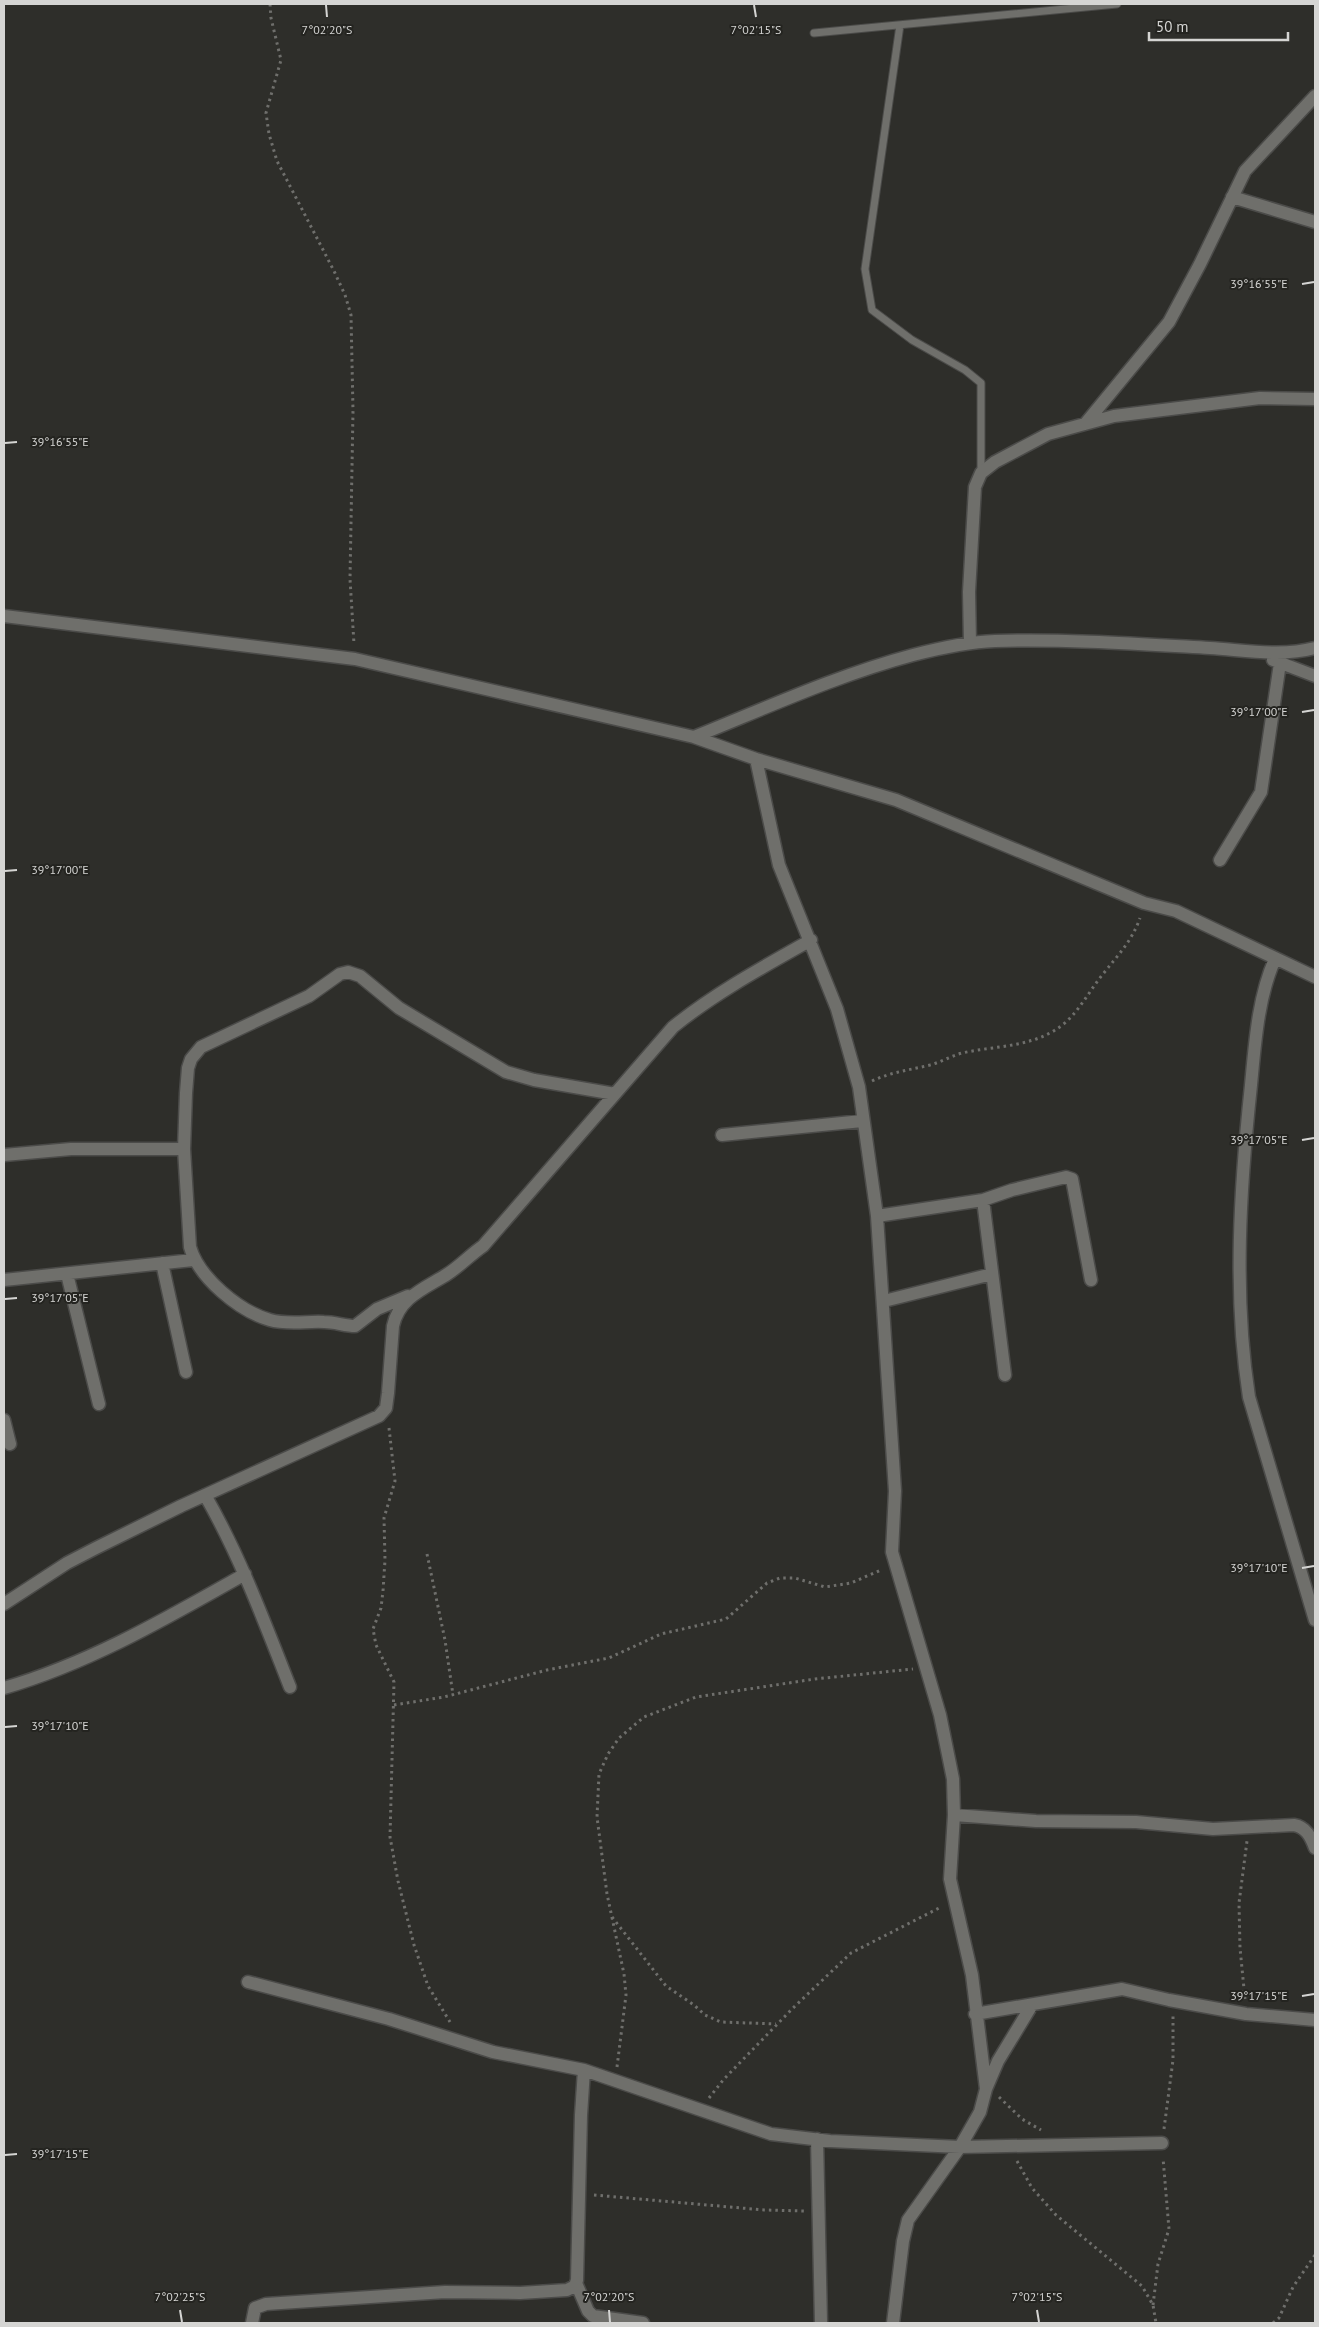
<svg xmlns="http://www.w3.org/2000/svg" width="1319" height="2327" font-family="'PT Sans',sans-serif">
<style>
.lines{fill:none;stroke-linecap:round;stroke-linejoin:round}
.service-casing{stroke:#4b4b49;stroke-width:9}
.minor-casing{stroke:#4b4b49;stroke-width:15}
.path{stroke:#6f6f6c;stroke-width:3;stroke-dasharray:2.5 4;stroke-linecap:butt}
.service{stroke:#6f6f6b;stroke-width:7}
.minor{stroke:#6f6f6b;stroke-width:12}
.ticks{fill:none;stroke:#d5d5d3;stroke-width:2}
.ticks-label{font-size:12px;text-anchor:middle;fill:#d5d5d3;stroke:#242420;stroke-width:4;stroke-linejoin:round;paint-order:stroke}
</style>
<rect width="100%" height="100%" fill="#2e2e2a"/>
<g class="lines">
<defs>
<path id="service" d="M900,25l-35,244 7,41 40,30 53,30 16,13v90
M814,33l303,-29"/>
<path id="minor" d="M1232,197l83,25
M1085,424l84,-102 31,-58 45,-93 70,-75
M4,616l351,43 339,78 62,22 140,41 248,103 32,8 139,66
M970,643l-1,-51 6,-105 6,-14 14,-11 53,-28 66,-18 146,-18 55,1
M1273,660l42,16
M694,737c72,-29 144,-62 219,-82 27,-7 53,-13 82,-14 71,-2 144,3 215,7 34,2 71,9 105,0
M756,759l23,106 58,144 22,78 18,129 18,275 -3,61 48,163 13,64 1,36 -4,64 22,96 14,114 -6,23 -20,35 -52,73 -5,21 -10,82
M1220,860l41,-68 19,-129
M1275,959c-17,38 -20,84 -24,126 -11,103 -18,209 -2,312l66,223
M722,1135l140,-14
M4,1155l67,-6h113
M983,1200l22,175
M877,1216l106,-16 29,-10 54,-13 6,2 19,101
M162,1263l24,109
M67,1274l32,130
M4,1280l189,-20
M408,1296l-31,13 -22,17c-10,0 -20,-4 -31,-4 -17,-1 -37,3 -54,-2 -31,-9 -71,-42 -80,-73l-6,-98 2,-56 2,-25 3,-9 10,-12 108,-51 31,-22 8,-2 12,4 39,32 107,64 28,8 81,14
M884,1301l108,-27
M4,1420l6,24
M205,1495c35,61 59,126 85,192
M4,1604l63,-41 29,-15 85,-42 198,-90 7,-8 2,-15 5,-67c6,-28 30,-37 53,-51 13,-8 24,-20 37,-29l190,-219c42,-34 90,-60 138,-87
M4,1688c86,-25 163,-70 241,-114
M954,1815l82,6 100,1 77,7 81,-4c12,2 17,12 21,23
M248,1982l141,37 104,33 91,18 187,64 59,7 130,6 202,-4
M975,2014l147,-25 47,11 77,14 69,6
M986,2089l12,-28 34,-56
M817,2139l4,184
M576,2283l12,28 5,5 50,7
M252,2323l3,-15 11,-4 179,-12 75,1 47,-3 8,-4 2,-6 4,-165 3,-45"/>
</defs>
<use href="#service" class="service-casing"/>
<use href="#minor" class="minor-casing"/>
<path class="path" d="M270,4l1,14 10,42 -15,53 3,21 8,27 57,110 11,24 6,20 2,96 -3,168 4,65
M872,1081c19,-9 38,-11 58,-16 11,-3 21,-9 32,-12 36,-8 74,-5 104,-31 15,-14 24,-32 37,-48 15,-19 29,-33 37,-56
M389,1428l6,53 -11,37 1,42 -2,31 -2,17 -8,21 3,16 18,37 -4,155 8,44 16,64 14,41 22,36
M427,1554l18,86 8,55
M394,1705l50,-8 103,-27 62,-12 52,-24 65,-15 41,-36 13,-5h15l30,9 26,-4 30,-13
M612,1917l54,69 28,19 11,10 16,7 55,2
M1245,1999l-5,-51 -1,-45 8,-62
M617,2067l9,-72 -2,-21 -17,-80 -10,-77 2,-43 9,-20 11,-16 25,-21 52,-20 119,-18 98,-10
M999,2097l23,22 19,11
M709,2098l15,-19 69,-71 58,-55 90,-46
M1164,2129l9,-69v-44
M1017,2161l15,27 24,27 86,71 11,19 3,18
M594,2195l170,15 40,1
M1153,2305l5,-41 11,-35 -6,-71
M1273,2323l6,-5 14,-31 22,-32"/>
<use href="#service" class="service"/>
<use href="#minor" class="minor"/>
</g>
<path class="ticks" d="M326,5l1,12M754,5l2,12M1302,284l12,-2M5,443l12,-1M1302,712l12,-2M5,871l12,-1M1302,1140l12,-2M5,1299l12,-1M1302,1568l12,-2M5,1727l12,-1M1302,1996l12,-2M5,2155l12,-1M180,2310l2,12M609,2310l1,12M1037,2310l2,12"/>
<g class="ticks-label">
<text x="327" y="34">7°02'20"S</text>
<text x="756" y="34">7°02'15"S</text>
<text x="1259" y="288">39°16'55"E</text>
<text x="60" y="446">39°16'55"E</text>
<text x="1259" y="716">39°17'00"E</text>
<text x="60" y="874">39°17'00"E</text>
<text x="1259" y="1144">39°17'05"E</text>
<text x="60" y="1302">39°17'05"E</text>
<text x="1259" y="1572">39°17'10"E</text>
<text x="60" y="1730">39°17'10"E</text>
<text x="1259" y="2000">39°17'15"E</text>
<text x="60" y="2158">39°17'15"E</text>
<text x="180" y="2301">7°02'25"S</text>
<text x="609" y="2301">7°02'20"S</text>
<text x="1037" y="2301">7°02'15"S</text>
</g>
<rect width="1319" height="2327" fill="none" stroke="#d5d5d3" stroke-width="10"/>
<path d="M1149 32v8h139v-8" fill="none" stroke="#d5d5d3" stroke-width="2.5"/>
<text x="1156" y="32" font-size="15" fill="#d5d5d3" stroke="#242420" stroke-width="4" paint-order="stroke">50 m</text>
</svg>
